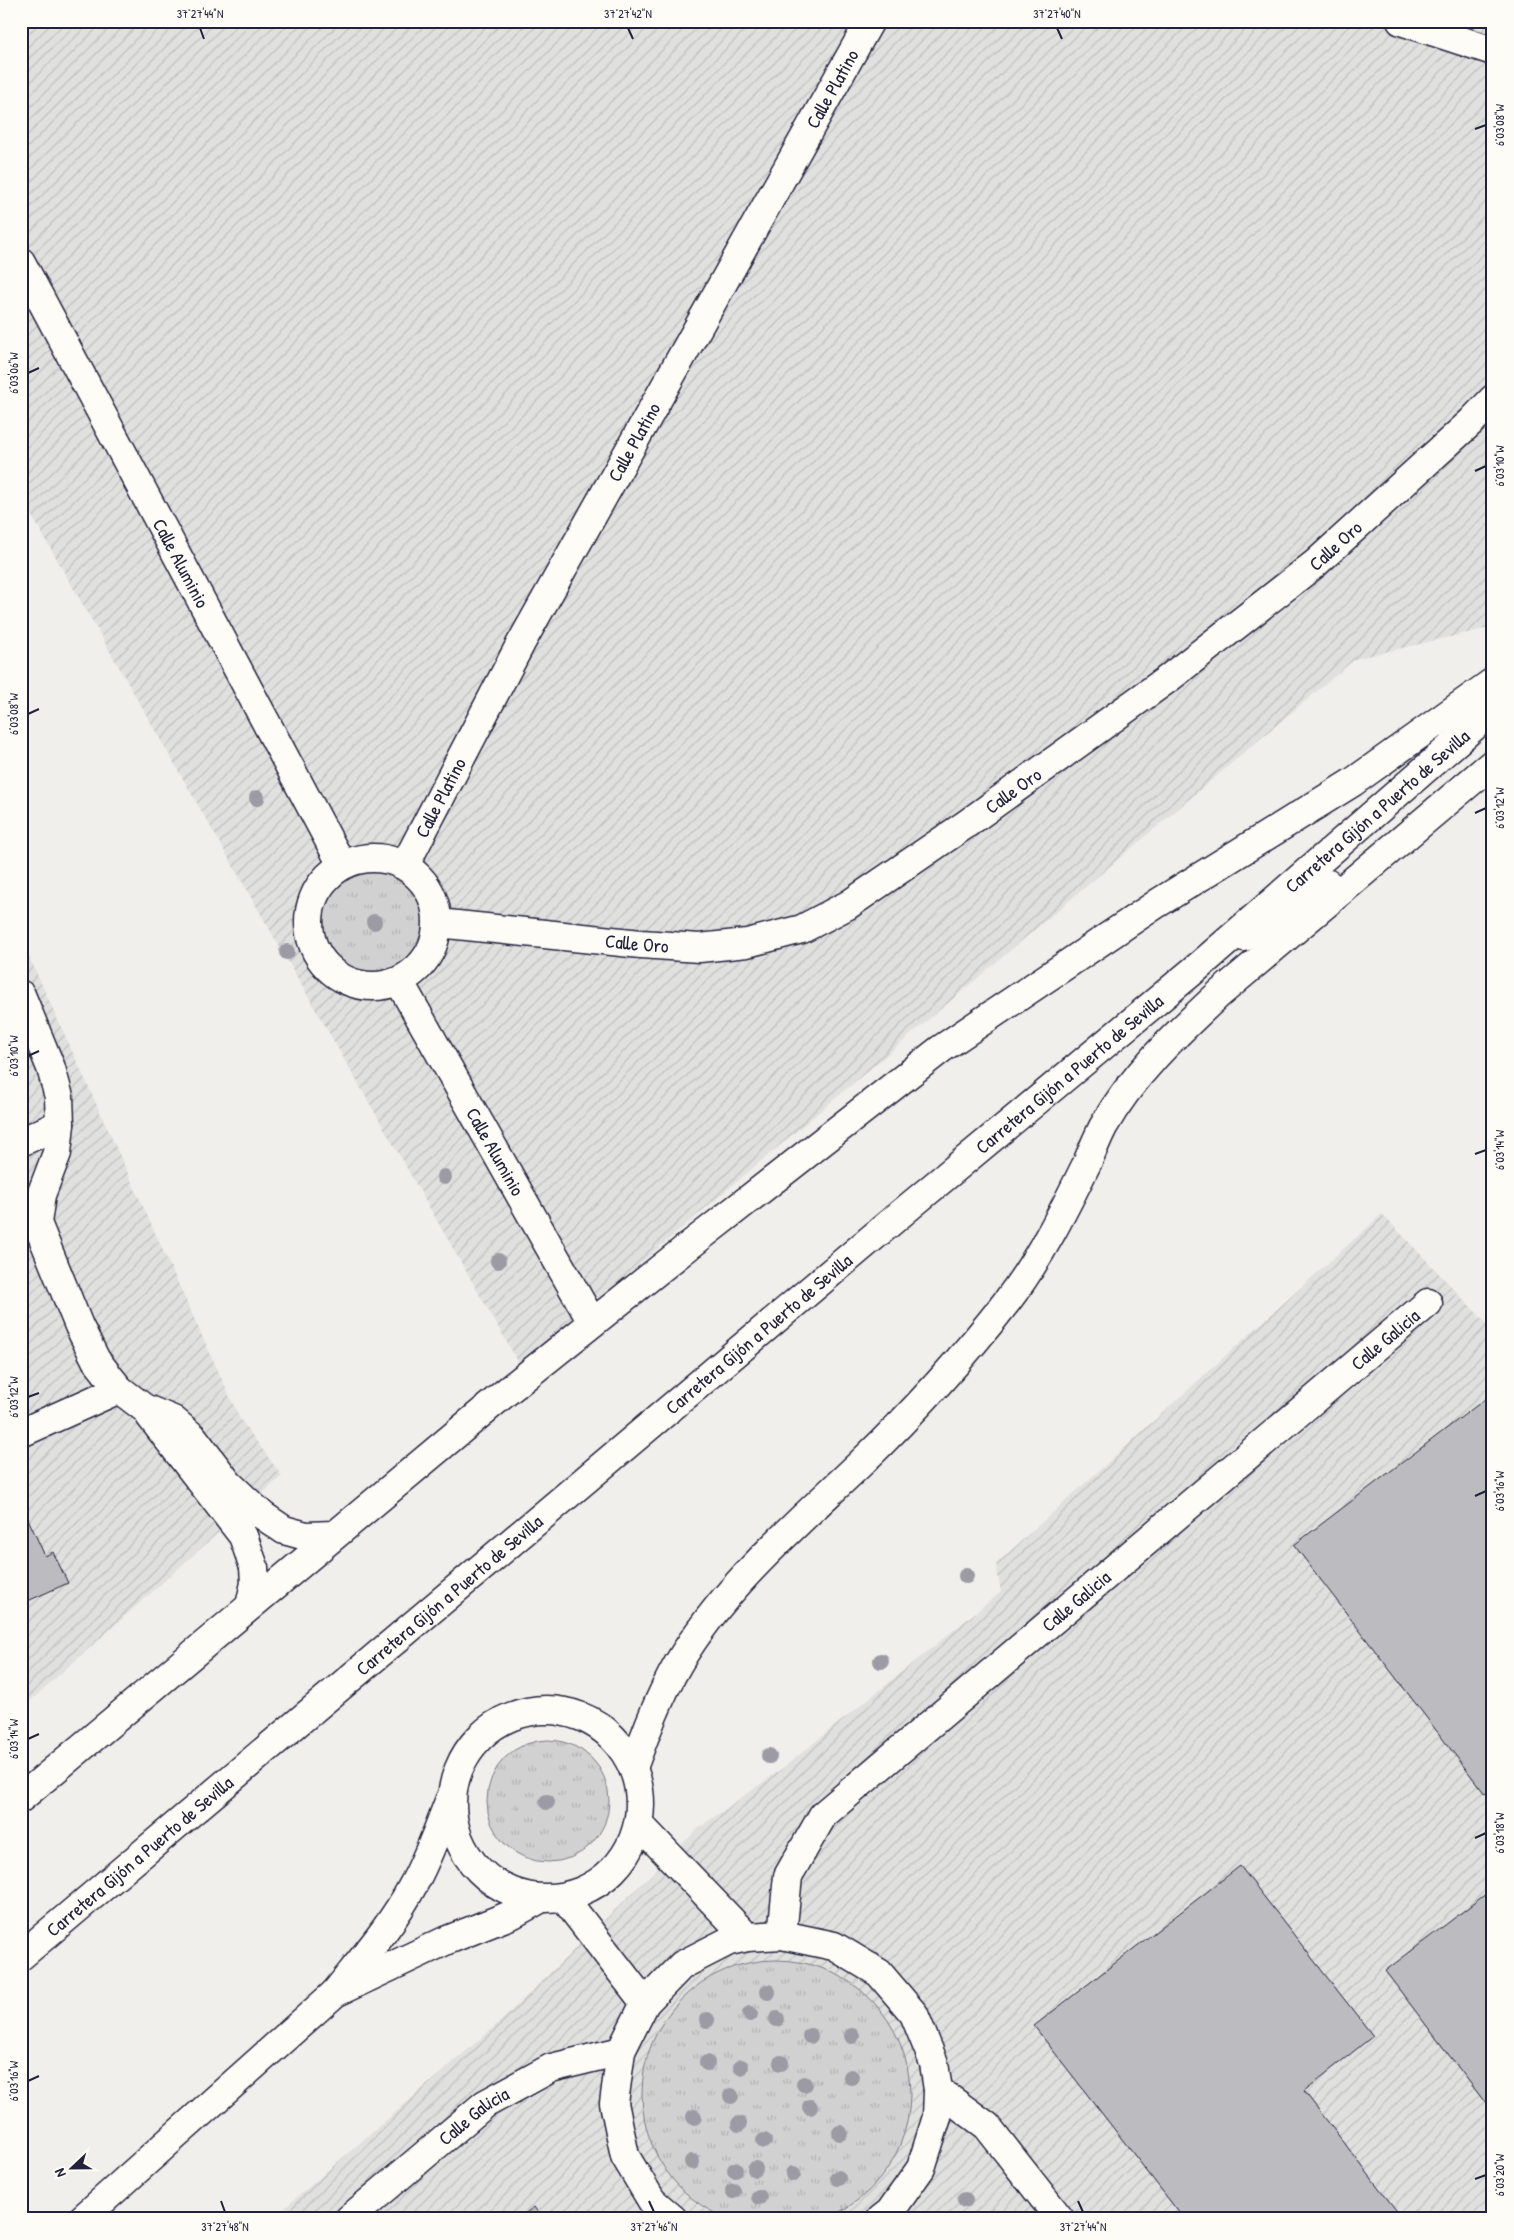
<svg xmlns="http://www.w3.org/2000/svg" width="1514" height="2240" font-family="'Patrick Hand',sans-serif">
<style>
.industrial{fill:url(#industrial-furrows)}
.grass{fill:url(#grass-tufts);stroke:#7a7a86}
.building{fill:#bcbcc0;stroke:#22223b}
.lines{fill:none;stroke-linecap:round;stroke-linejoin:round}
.minor-casing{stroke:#22223b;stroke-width:31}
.highway-casing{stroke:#22223b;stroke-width:31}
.minor{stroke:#fdfcf7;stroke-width:28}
.highway{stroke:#fdfcf7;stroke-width:28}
.tree{fill:#9c9ba3}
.ticks{fill:none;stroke:#22223b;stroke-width:2}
.labels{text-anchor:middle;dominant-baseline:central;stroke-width:4;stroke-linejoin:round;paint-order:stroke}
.street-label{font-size:19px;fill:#22223b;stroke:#fdfcf7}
.neatline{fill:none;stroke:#22223b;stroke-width:2}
.ticks-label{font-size:12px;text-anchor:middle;fill:#22223b}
</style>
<defs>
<pattern id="industrial-furrows" width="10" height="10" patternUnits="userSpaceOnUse" patternTransform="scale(1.25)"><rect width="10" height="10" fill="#e0e0df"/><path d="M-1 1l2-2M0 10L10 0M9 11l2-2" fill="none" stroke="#c0c0c0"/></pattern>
<pattern id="grass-tufts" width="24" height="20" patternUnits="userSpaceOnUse" patternTransform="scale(1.25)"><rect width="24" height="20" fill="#d2d1d1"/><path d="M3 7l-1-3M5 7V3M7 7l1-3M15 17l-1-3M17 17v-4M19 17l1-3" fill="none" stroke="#b4b3b4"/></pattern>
</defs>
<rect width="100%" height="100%" fill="#f0efec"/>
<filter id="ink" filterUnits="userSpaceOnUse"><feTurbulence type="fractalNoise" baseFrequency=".02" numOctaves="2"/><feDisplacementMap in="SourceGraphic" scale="10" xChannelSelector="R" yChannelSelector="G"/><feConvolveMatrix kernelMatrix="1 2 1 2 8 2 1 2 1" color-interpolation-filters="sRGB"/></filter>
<g filter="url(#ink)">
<path class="industrial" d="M21,21h1472v606l-138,32 -835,706 -499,-868z
M21,939l219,480 42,57 -261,233z
M1382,1214l111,116v889h-1221l230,-199 198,-193 83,-59 218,-176 -5,-28z"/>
<path class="grass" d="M309 922a64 64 0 1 1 128 0a64 64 0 1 1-128 0Z
M487 1801a61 61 0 1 1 122 0a61 61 0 1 1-122 0Z
M642 2094a134 134 0 1 1 268 0a134 134 0 1 1-268 0Z"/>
<path class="building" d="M1493,1393v395l-8,6 -191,-249z
M24,1510l21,46 8,-4 15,31 -47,21v-93z
M1240,1866l133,170 -69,55 99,128h-219l-150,-193z
M1491,1890l2,3v220l-108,-142z
M534,2207l9,12h-25z"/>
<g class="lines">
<defs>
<g id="minor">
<path d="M1401,21l92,30"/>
<path id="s1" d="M21,262l321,603"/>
<circle cx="373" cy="922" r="64"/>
<path id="s2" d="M405,865l116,-222 349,-622"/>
<path id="s3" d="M438,923l203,21 58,4 48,-5 55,-14 46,-24 117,-80 204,-147 147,-115 156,-142 21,-22"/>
<path d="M1244,937l84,-53"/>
<path id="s4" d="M399,981l193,341"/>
<path d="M21,995l30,73 8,29 1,27 -3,29 -16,42 -4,28 42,103 17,34 23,29 25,19 29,12 20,17 35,46 34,32 22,15 22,6 28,-1"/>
<path d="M21,1142l39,-18"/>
<path d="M150,1416l93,120 11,31 1,16 -5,23"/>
<path d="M21,1433l98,-44"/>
<circle cx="546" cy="1804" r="94"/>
<path d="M633,1768c13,-36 26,-71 45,-104 46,-78 117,-138 182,-200 53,-51 103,-106 148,-164 32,-42 56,-90 79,-137 5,-12 10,-24 16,-36 29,-52 73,-93 116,-133l274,-231"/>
<path d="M21,1798l484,-405 185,-148 251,-196 217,-146 195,-121 140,-100"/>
<path d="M450,1799c-12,30 -22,60 -38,88 -20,38 -50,72 -77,106l110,-52 68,-27 27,-15"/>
<path d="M639,1824l108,113"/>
<path d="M564,1898l81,105"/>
<path id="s5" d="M782,1935l6,-59 35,-61 605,-512"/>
<path d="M938,2090l49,36 73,93"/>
<path d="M82,2219l253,-226"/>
<path id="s6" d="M349,2219l136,-115 66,-36 70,-17"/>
<path d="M673,2219l-21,-18 -27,-45 -11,-53 7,-52 24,-48 37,-38 47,-24 18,-4 35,-2 52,11 45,27 35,41 20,49 4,27 -1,27 -16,51 -31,44 -9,7"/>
</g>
<g id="highway">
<path id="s7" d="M21,1956l889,-750 289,-240 294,-256"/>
</g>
</defs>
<use href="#minor" class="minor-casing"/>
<use href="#highway" class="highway-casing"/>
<use href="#minor" class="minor"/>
<use href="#highway" class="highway"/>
</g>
<g class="tree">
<circle cx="257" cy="798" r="8"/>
<circle cx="374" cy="922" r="8"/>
<circle cx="287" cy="952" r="8"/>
<circle cx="444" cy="1177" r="8"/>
<circle cx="498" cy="1261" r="8"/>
<circle cx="966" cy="1576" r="8"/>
<circle cx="881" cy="1661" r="8"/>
<circle cx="769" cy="1756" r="8"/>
<circle cx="547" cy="1802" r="8"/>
<circle cx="768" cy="1992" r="8"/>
<circle cx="750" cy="2014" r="8"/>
<circle cx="777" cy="2019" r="8"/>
<circle cx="707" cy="2020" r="8"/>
<circle cx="810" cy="2036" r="8"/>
<circle cx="852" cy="2036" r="8"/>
<circle cx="707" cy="2063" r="8"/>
<circle cx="781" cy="2063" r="8"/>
<circle cx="741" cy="2067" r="8"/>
<circle cx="851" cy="2077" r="8"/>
<circle cx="804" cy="2084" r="8"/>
<circle cx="731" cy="2096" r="8"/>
<circle cx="810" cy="2107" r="8"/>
<circle cx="694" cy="2117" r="8"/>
<circle cx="739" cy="2124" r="8"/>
<circle cx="840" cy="2133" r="8"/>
<circle cx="764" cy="2141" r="8"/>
<circle cx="692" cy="2162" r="8"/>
<circle cx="755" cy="2169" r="8"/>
<circle cx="735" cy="2170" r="8"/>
<circle cx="793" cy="2174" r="8"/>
<circle cx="838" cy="2178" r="8"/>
<circle cx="733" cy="2191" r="8"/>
<circle cx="759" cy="2197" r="8"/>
<circle cx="965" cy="2200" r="8"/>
</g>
</g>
<path class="ticks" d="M200,28l4,11M628,28l5,11M1057,28l5,11M1475,129l11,-4M28,373l11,-5M1475,471l11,-5M28,714l11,-5M1475,813l11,-5M28,1056l11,-5M1475,1154l11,-4M28,1397l11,-4M1475,1496l11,-5M28,1739l11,-5M1475,1838l11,-5M28,2081l11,-5M1475,2179l11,-4M221,2201l4,11M649,2201l5,11M1078,2201l5,11"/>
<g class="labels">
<g class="street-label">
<text stroke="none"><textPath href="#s2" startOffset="886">Calle Platino</textPath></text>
<text stroke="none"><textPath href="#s2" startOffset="481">Calle Platino</textPath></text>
<text stroke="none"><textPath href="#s3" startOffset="1025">Calle Oro</textPath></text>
<text stroke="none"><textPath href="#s1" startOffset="341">Calle Aluminio</textPath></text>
<text stroke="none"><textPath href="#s3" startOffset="620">Calle Oro</textPath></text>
<text stroke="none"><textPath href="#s2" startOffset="76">Calle Platino</textPath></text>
<text stroke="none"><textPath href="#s7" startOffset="1775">Carretera Gijón a Puerto de Sevilla</textPath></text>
<text stroke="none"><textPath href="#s3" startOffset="200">Calle Oro</textPath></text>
<text stroke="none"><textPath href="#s7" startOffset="1370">Carretera Gijón a Puerto de Sevilla</textPath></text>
<text stroke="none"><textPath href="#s4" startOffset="196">Calle Aluminio</textPath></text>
<text stroke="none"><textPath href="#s7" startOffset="965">Carretera Gijón a Puerto de Sevilla</textPath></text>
<text stroke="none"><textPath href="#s5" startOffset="866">Calle Galicia</textPath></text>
<text stroke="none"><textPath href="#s7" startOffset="560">Carretera Gijón a Puerto de Sevilla</textPath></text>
<text stroke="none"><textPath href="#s5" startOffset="461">Calle Galicia</textPath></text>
<text stroke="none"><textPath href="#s7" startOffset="155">Carretera Gijón a Puerto de Sevilla</textPath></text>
<text stroke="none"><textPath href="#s6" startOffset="162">Calle Galicia</textPath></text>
</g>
</g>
<rect width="1514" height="2240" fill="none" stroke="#fdfcf7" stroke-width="55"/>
<g transform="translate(72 2168) rotate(248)" stroke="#fdfcf7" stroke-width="4" paint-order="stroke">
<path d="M0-4L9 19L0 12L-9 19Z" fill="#22223b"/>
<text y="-8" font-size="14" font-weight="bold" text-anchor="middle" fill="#22223b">N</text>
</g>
<rect x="28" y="28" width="1458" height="2184" class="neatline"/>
<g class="ticks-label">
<text x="200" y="18">37°27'44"N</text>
<text x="628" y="18">37°27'42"N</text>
<text x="1057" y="18">37°27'40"N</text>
<text transform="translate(1500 125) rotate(-90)" y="4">6°03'08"W</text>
<text transform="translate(14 373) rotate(-90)" y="4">6°03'06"W</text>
<text transform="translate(1500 466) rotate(-90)" y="4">6°03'10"W</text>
<text transform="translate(14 714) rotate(-90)" y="4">6°03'08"W</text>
<text transform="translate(1500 808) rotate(-90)" y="4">6°03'12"W</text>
<text transform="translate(14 1056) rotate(-90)" y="4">6°03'10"W</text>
<text transform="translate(1500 1150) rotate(-90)" y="4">6°03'14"W</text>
<text transform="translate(14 1397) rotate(-90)" y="4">6°03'12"W</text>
<text transform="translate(1500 1491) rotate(-90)" y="4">6°03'16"W</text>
<text transform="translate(14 1739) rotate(-90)" y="4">6°03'14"W</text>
<text transform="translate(1500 1833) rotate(-90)" y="4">6°03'18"W</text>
<text transform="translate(14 2081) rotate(-90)" y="4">6°03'16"W</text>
<text transform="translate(1500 2175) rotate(-90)" y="4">6°03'20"W</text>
<text x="225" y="2231">37°27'48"N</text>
<text x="654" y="2231">37°27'46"N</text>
<text x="1083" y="2231">37°27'44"N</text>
</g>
</svg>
